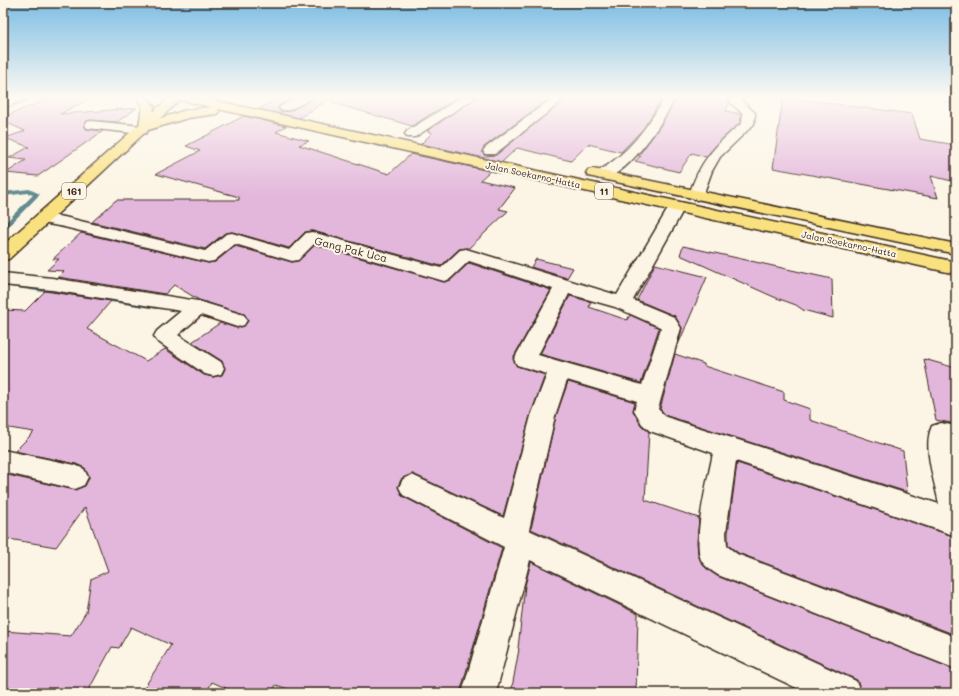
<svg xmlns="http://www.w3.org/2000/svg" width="959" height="696" font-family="Mali,sans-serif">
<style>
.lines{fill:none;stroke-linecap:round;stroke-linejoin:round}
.stream{fill:#638b8f;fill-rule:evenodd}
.river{fill:#7dcbdb;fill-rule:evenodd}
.building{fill:#e3b7dc;stroke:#3b2a1e}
.minor-casing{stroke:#3b2a1e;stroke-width:3}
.primary-casing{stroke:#3b2a1e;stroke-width:3}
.trunk-casing{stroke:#3b2a1e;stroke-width:3}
.minor{fill:#fcf5e5;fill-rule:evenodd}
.primary{fill:#fae180;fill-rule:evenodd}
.trunk{fill:#fae180;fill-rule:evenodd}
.labels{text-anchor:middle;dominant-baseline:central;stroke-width:4;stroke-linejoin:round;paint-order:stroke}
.far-street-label{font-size:9px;fill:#3b2a1e;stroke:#fcf5e5}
.shield{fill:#fcf5e5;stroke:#75675a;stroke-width:1}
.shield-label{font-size:10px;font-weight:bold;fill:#3b2a1e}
.street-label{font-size:11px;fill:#3b2a1e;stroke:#fcf5e5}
</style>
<rect width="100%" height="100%" fill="#fcf5e5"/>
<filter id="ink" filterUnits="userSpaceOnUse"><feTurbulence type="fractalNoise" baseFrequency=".025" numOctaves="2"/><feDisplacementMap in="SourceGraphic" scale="8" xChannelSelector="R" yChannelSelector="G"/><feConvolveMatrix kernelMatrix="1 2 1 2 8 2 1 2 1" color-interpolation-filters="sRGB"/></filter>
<g filter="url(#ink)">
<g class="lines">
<path class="stream" d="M29,189l11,5 -35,36 -2,1v-6l30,-30 -5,-2 -25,3v-4z
M3,282l154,23 4,2 -4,2 -154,-23z"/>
<path class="river" d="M939,97h17v9l-14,-4z"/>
</g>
<path class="building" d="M54,97h35v2l-29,15 77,-6 -20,14 -26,-2 -4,1 -3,3 2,5 17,2 -65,45 -32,-3 20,-13 -17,-2 20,-11 -24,-9 20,-7 -22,-10v-4z
M279,97h17l-16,8 -2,3 3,4 9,-1 26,-14h17l-34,21 -40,-9z
M334,97h124l-46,29 -79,-23z
M477,97h74l-67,50 -2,5 3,4 11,-1 72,-58h95l-20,32 -22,23 -33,-8 -17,17 -54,-13 -15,14 -81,-18 11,-11 -5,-2z
M677,97h52v6l-3,8 14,3 1,8 -21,19 -14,16 -14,-4 -13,19 -44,-11 6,-5h-3l16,-21z
M783,97l129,17 8,25 36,6v37l-25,-6 7,22 -165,-30z
M244,116l42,10 -10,6 33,9 -10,4 90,29 22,-20 79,17 -10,9 35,8 -16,21 9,2 -39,37 -10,1 -18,17 -129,-35 -7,1 -16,16 -57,-16 -7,1 -20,16 -113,-27 24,-22h123v-3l-83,-23 44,-23 -14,-5z
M81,233l127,30 7,-1 20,-16 57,16 6,-1 17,-16 129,37 7,-2 18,-17 82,27 -38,68 4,8 28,9 -15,41 -27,100 -90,-42 -11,4 -4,8 4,10 100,52 -42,145h-160l-24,-8 -4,8h-35l-25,-11 -6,11h-65l30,-48 -40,-18 -12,21 -7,-1 -25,46h-84v-62l68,5 15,-24 5,-33 17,-8 -23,-64 -29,40 -53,-9v-64l72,16 10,-4 4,-8 -4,-10 -9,-4 -61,-13 19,-19 -31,-5v-117l22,1 20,-20 66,10 -24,28 59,32 19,-12 39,26 9,2 9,-2 3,-6 -3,-8 -30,-19 28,-19 17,5 7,-2 4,-5 -4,-7 -45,-14 -25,-15 -9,9 -107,-17 6,-6 -17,-1 12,-11h-6z
M683,246l149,33 1,39 -30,-8 -7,-5 -22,-8 -94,-42z
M536,259l37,9 -6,10 -36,-11z
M655,264l52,13 -29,68 4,-17 -7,-12 -38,-16z
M570,296l21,6 -2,5 38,13 3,-5 29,13 -18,55 -101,-29z
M675,354l29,10v2l80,26v8l26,9v11l93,31 4,41 -240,-76 -7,-7z
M924,359l32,9v56l-20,-4z
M568,382l67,20 -2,9 8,14 8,7 -4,68 54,18 -2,24 1,13 4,9 5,5 10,7 239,94v23h-94l-5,-13 -326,-151 25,-113z
M737,463l219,74v98l-218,-82 -10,-8v-12z
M531,562l107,52 -2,79h-125l8,-44 -1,-1 7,-62z"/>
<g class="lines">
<defs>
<path id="minor" d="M13,97h16l-1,2 -25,9v-7z
M300,97h15l-26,13h-8l-2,-2 2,-2z
M462,97h14l-61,40h-8l-2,-3 2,-3z
M554,97h13l-72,57h-10l-2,-3 2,-3z
M665,97h11c-11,21 -52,88 -79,81l-2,-3 2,-3c31,-18 50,-44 68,-75z
M731,97h12l-1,4 13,12 -1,11 -34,33 -8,14 -10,27 -5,2 -5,-2 -3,-3c11,-34 26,-50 53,-72l1,-9 -13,-12z
M91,121l51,5 4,1 2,3 -2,3 -4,1 -55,-6 -2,-3 2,-3z
M677,202l5,2 3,3 -52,93 41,17 7,11 -23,81 8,8 273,87c-4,-22 -17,-57 -7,-78l9,-3 15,3v20h-3l3,16v74l-220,-75 -10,72 1,13 10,8 219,83v32l-238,-94c-5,-3 -11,-7 -15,-12 -13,-16 6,-88 10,-110l-63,-22 -8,-7 -8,-14 3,-9 -70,-21 -12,36 -26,114 327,151 5,12h-54l-277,-133 -34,133h-34l42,-146 -101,-52 -4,-8 4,-8 9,-4 92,43 27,-102 16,-42 -30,-9 -3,-6 39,-70 -84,-28 -19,18 -6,2 -129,-38 -17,17 -6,1 -57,-17 -21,17 -6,1 -144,-35 -27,-5 -2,-3 2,-3 6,-2 21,3 141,34 21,-17 6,-1 57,17 17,-17 6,-1 129,36 19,-18 6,-1 151,46 52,-88 3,-3zM569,294l46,13 45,20 1,1 -19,57 -104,-30z
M3,273l49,5 146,23 46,14 3,5 -3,5 -7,2 -36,-12 -23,20 43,27 3,6 -3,6 -8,2 -8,-2 -48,-33 -3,-5 3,-5 24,-20 -129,-21 -49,-5z
M3,450l72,15 9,4 4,8 -4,8 -9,4 -72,-17z"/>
<path id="primary" d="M170,97h13l-174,162 -6,1v-15z"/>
<path id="trunk" d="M136,97h12l6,9 -2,15 34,-11 25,-3 -35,-8 -2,-2h24l758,165v12l-738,-165 1,2 -2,3 -29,4 -43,13 -5,-1 -1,-3 3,-21z
M593,169l363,75v10l-368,-78 -2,-3 2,-3z"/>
</defs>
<use href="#minor" class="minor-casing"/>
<use href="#primary" class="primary-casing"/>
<use href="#trunk" class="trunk-casing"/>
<use href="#minor" class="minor"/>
<use href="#primary" class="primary"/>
<use href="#trunk" class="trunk"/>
</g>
</g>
<linearGradient id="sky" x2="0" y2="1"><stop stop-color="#7dbde3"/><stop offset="0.5" stop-color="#fefaf3"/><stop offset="1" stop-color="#fefaf3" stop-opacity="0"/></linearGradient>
<rect width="959" height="195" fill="url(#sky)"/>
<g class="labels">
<g class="far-street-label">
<text transform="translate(533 175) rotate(12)">Jalan Soekarno-Hatta</text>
<text transform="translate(849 244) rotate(12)">Jalan Soekarno-Hatta</text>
</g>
<g class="shield">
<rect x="62" y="183" width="24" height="16" rx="3"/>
<rect x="595" y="183" width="18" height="16" rx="3"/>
</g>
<g class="shield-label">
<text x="74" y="191">161</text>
<text x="604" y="191">11</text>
</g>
<g class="street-label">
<text transform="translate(351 249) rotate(14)">Gang Pak Uca</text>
</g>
</g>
<rect width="959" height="696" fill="none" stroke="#fcf5e5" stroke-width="16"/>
<rect x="8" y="8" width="943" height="680" fill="none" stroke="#3b2a1e" stroke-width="1.5" filter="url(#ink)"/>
</svg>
